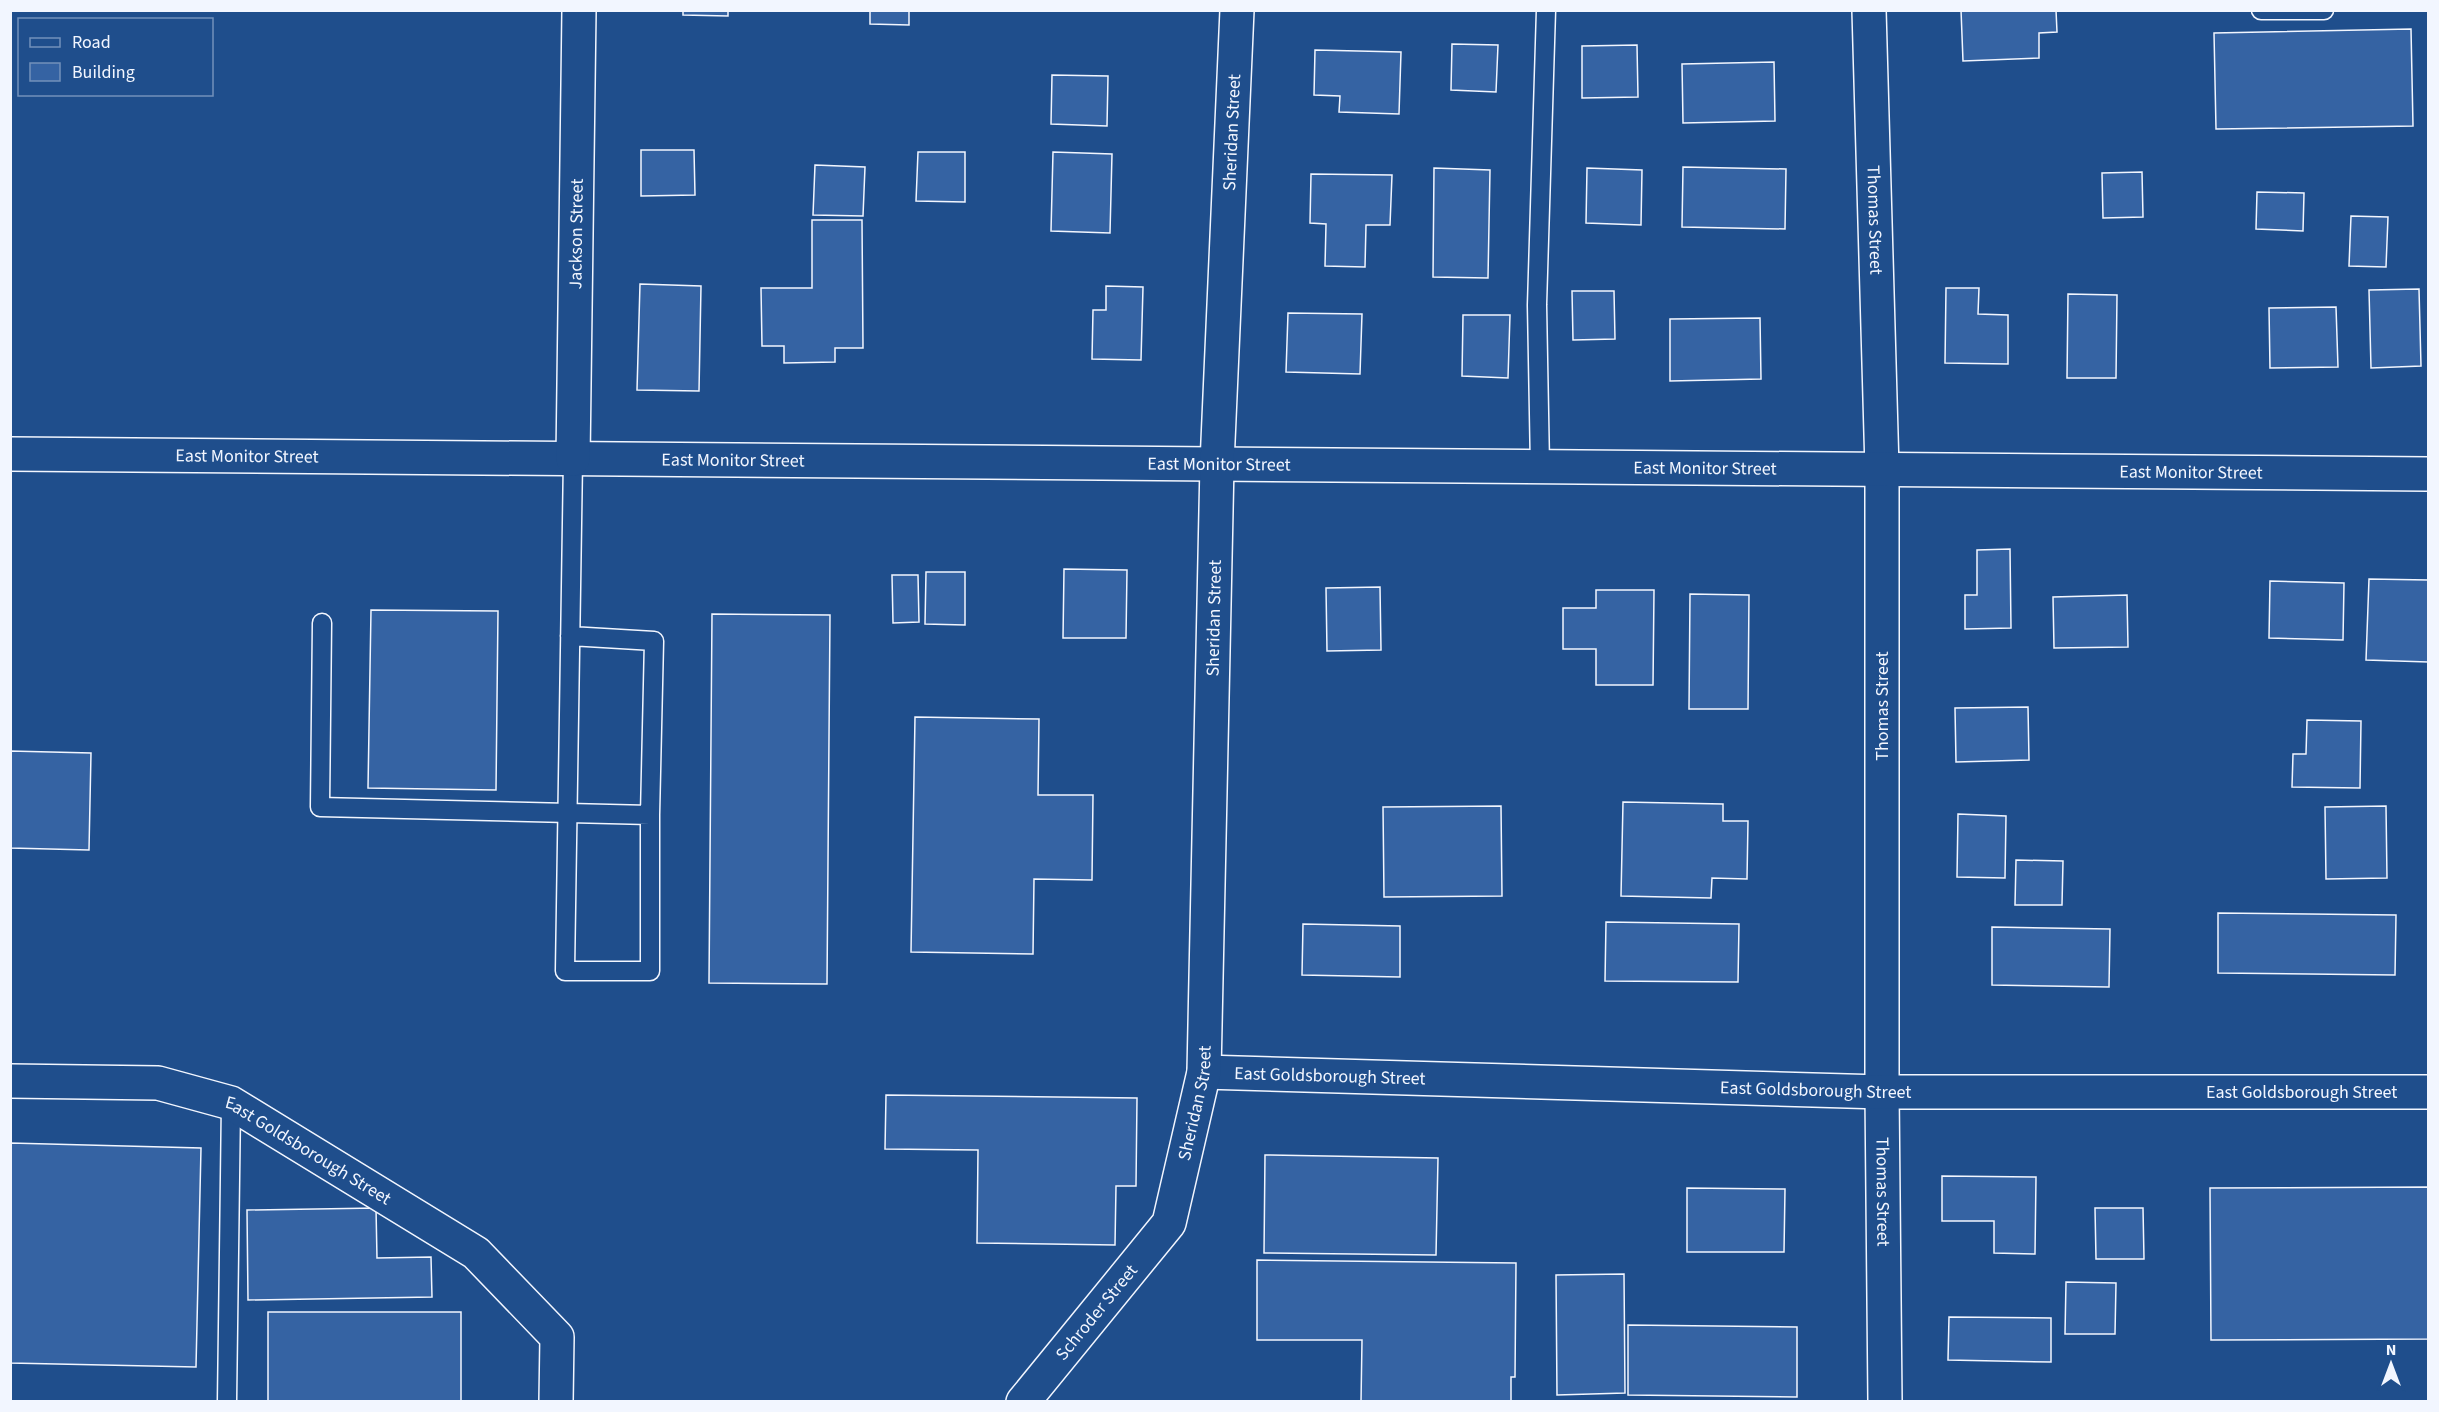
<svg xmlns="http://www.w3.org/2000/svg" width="2439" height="1412" font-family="'Source Sans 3',sans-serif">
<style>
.building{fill:#3563a3;stroke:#f2f6ff;stroke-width:1.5}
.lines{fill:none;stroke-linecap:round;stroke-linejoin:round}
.service-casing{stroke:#f2f6ff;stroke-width:21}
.minor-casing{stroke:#f2f6ff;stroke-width:36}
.service{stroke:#1f4e8c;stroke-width:18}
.minor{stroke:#1f4e8c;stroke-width:33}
.labels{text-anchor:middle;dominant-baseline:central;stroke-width:4.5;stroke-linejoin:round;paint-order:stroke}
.street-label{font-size:18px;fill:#f2f6ff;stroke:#1f4e8c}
</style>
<rect width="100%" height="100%" fill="#1f4e8c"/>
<path class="building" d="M683,10h45v6l-45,-1z
M870,10h39v15l-39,-1z
M1961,10h95l1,22 -18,1v25l-76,3z
M2411,29l2,97 -197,3 -2,-96z
M1452,44l46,1 -2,47 -45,-2z
M1637,45l1,52 -56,1v-52z
M1315,50l86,2 -2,62 -60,-2 1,-16 -26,-1z
M1774,62l1,59 -92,2 -1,-59z
M1052,75l56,1 -1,50 -56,-2z
M641,150h53l1,45 -54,1z
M918,152h47v50l-49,-1z
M1053,152l59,2 -2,79 -59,-2z
M815,165l50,2 -2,49 -50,-1z
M1683,167l103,2 -1,60 -103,-2z
M1434,168l56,2 -2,108 -55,-1z
M1587,168l55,2 -1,55 -55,-2z
M2142,172l1,45 -40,1 -1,-45z
M1311,174l81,1 -2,50h-24l-1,42 -40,-1 1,-42 -16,-1z
M2257,192l47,1 -1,38 -47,-2z
M2351,216l37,1 -2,50 -37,-1z
M812,220h50l1,128h-28v14l-51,1v-17h-22l-1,-58h51z
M640,284l61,2 -2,105 -62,-1z
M1106,286l37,1 -2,73 -49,-1 1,-49h13z
M1946,288h33l-1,26 30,1v49l-63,-1z
M2419,289l2,77 -50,2 -2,-78z
M1572,291h42l1,48 -42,1z
M2068,294l49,1 -1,83h-49z
M2336,307l2,60 -68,1 -1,-60z
M1288,313l74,1 -2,60 -74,-2z
M1463,315h47l-2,63 -46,-2z
M1760,318l1,61 -91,2v-62z
M2010,549l1,79 -46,1v-34h12v-45z
M1064,569l63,1 -1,68h-63z
M926,572h39v53l-40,-1z
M892,575h26l1,47 -26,1z
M2369,579l59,1v82l-62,-2z
M2270,581l74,2 -1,57 -74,-2z
M1380,587l1,63 -54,1 -1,-63z
M1596,590h58l-1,95h-57v-36h-33v-41h33z
M1690,594l59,1 -1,114h-59z
M2127,595l1,52 -74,1 -1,-51z
M371,610l127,1 -2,179 -128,-2z
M712,614l118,1 -3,369 -118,-1z
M2028,707l1,53 -73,2 -1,-54z
M915,717l124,2 -1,76h55l-1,85 -58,-1 -1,75 -122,-2z
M2307,720l54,1 -1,67 -68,-1 1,-33h13z
M10,751l81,2 -2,97 -79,-2z
M1623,802l100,2v17h25l-1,58 -35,-1 -1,20 -90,-2z
M1501,806l1,90 -118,1 -1,-90z
M2386,806l1,72 -61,1 -1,-72z
M1958,814l48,2 -1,62 -48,-1z
M2016,860l47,1 -1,44h-47z
M2218,913l178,2 -1,60 -177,-2z
M1606,922l133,2 -1,58 -133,-1z
M1303,924l97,2v51l-98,-2z
M1992,927l118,2 -1,58 -117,-2z
M886,1095l251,3 -1,88h-20l-1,59 -138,-2 1,-93 -93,-1z
M10,1143l191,5 -5,219 -186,-4z
M1265,1155l173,3 -2,97 -172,-2z
M1942,1176l94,1 -1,77 -41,-1v-32h-52z
M2428,1187v152l-217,1 -1,-152z
M1687,1188l98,1 -1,63h-97z
M376,1208l1,50 54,-1 1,40 -184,3 -1,-90z
M2095,1208h48l1,51h-48z
M1257,1260l259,3 -1,114h-4v25h-150l1,-62h-105z
M1624,1274l1,119 -68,2 -1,-120z
M2066,1282l50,1 -1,51h-50z
M268,1312h193v90h-193z
M1949,1317l102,1v44l-103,-2z
M1628,1325l169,2v70l-169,-2z"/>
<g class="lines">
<defs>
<path id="service" d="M2261,10h63
M1540,467l-3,-162 9,-295
M322,623l-2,184 330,8v156h-85l8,-512
M570,636l84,5 -4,174
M227,1402l4,-299"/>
<g id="minor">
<path id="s1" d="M1869,10l13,459v623l3,310"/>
<path id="s2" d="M10,454l2418,20"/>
<path id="s3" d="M573,459l6,-449"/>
<path id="s4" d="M1204,1072l678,20h546"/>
<path id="s5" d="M10,1081l148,2 73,20 245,150 81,84 -1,65"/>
<path id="s6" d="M1023,1402l146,-179 35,-151 13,-608 20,-454"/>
</g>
</defs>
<use href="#service" class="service-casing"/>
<use href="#minor" class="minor-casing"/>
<use href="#service" class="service"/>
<use href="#minor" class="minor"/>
</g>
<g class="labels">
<g class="street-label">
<text stroke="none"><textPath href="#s6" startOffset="1326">Sheridan Street</textPath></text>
<text stroke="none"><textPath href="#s1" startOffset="210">Thomas Street</textPath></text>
<text stroke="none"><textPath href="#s3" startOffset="225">Jackson Street</textPath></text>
<text stroke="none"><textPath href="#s2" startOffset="237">East Monitor Street</textPath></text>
<text stroke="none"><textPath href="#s2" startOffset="723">East Monitor Street</textPath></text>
<text stroke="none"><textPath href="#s2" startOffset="1209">East Monitor Street</textPath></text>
<text stroke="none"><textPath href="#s2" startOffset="1695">East Monitor Street</textPath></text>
<text stroke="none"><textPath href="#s2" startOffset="2181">East Monitor Street</textPath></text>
<text stroke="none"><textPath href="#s6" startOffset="840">Sheridan Street</textPath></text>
<text transform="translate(1882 706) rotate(-90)">Thomas Street</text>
<text stroke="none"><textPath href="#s4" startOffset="126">East Goldsborough Street</textPath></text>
<text stroke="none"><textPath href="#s4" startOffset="612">East Goldsborough Street</textPath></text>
<text stroke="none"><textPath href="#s4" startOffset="1098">East Goldsborough Street</textPath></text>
<text stroke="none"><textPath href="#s6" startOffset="354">Sheridan Street</textPath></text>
<text stroke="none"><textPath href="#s5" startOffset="314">East Goldsborough Street</textPath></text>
<text stroke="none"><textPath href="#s1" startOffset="1182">Thomas Street</textPath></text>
<text stroke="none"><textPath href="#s6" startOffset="116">Schroder Street</textPath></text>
</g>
</g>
<rect width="2439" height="1412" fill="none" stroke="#f2f6ff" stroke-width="24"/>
<rect x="18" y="18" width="195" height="78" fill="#1f4e8c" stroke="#7391ba" stroke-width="1.5"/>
<rect x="30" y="38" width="30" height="9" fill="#1f4e8c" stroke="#7391ba" stroke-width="1.5"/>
<text x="72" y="48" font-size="18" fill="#f2f6ff">Road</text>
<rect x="30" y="63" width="30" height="18" fill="#3563a3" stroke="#7391ba" stroke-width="1.5"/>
<text x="72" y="78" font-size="18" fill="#f2f6ff">Building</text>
<g transform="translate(2391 1364)" stroke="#1f4e8c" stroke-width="4.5" paint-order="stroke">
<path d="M0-4.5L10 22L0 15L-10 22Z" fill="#f2f6ff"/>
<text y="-9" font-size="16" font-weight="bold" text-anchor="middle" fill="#f2f6ff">N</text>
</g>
</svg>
